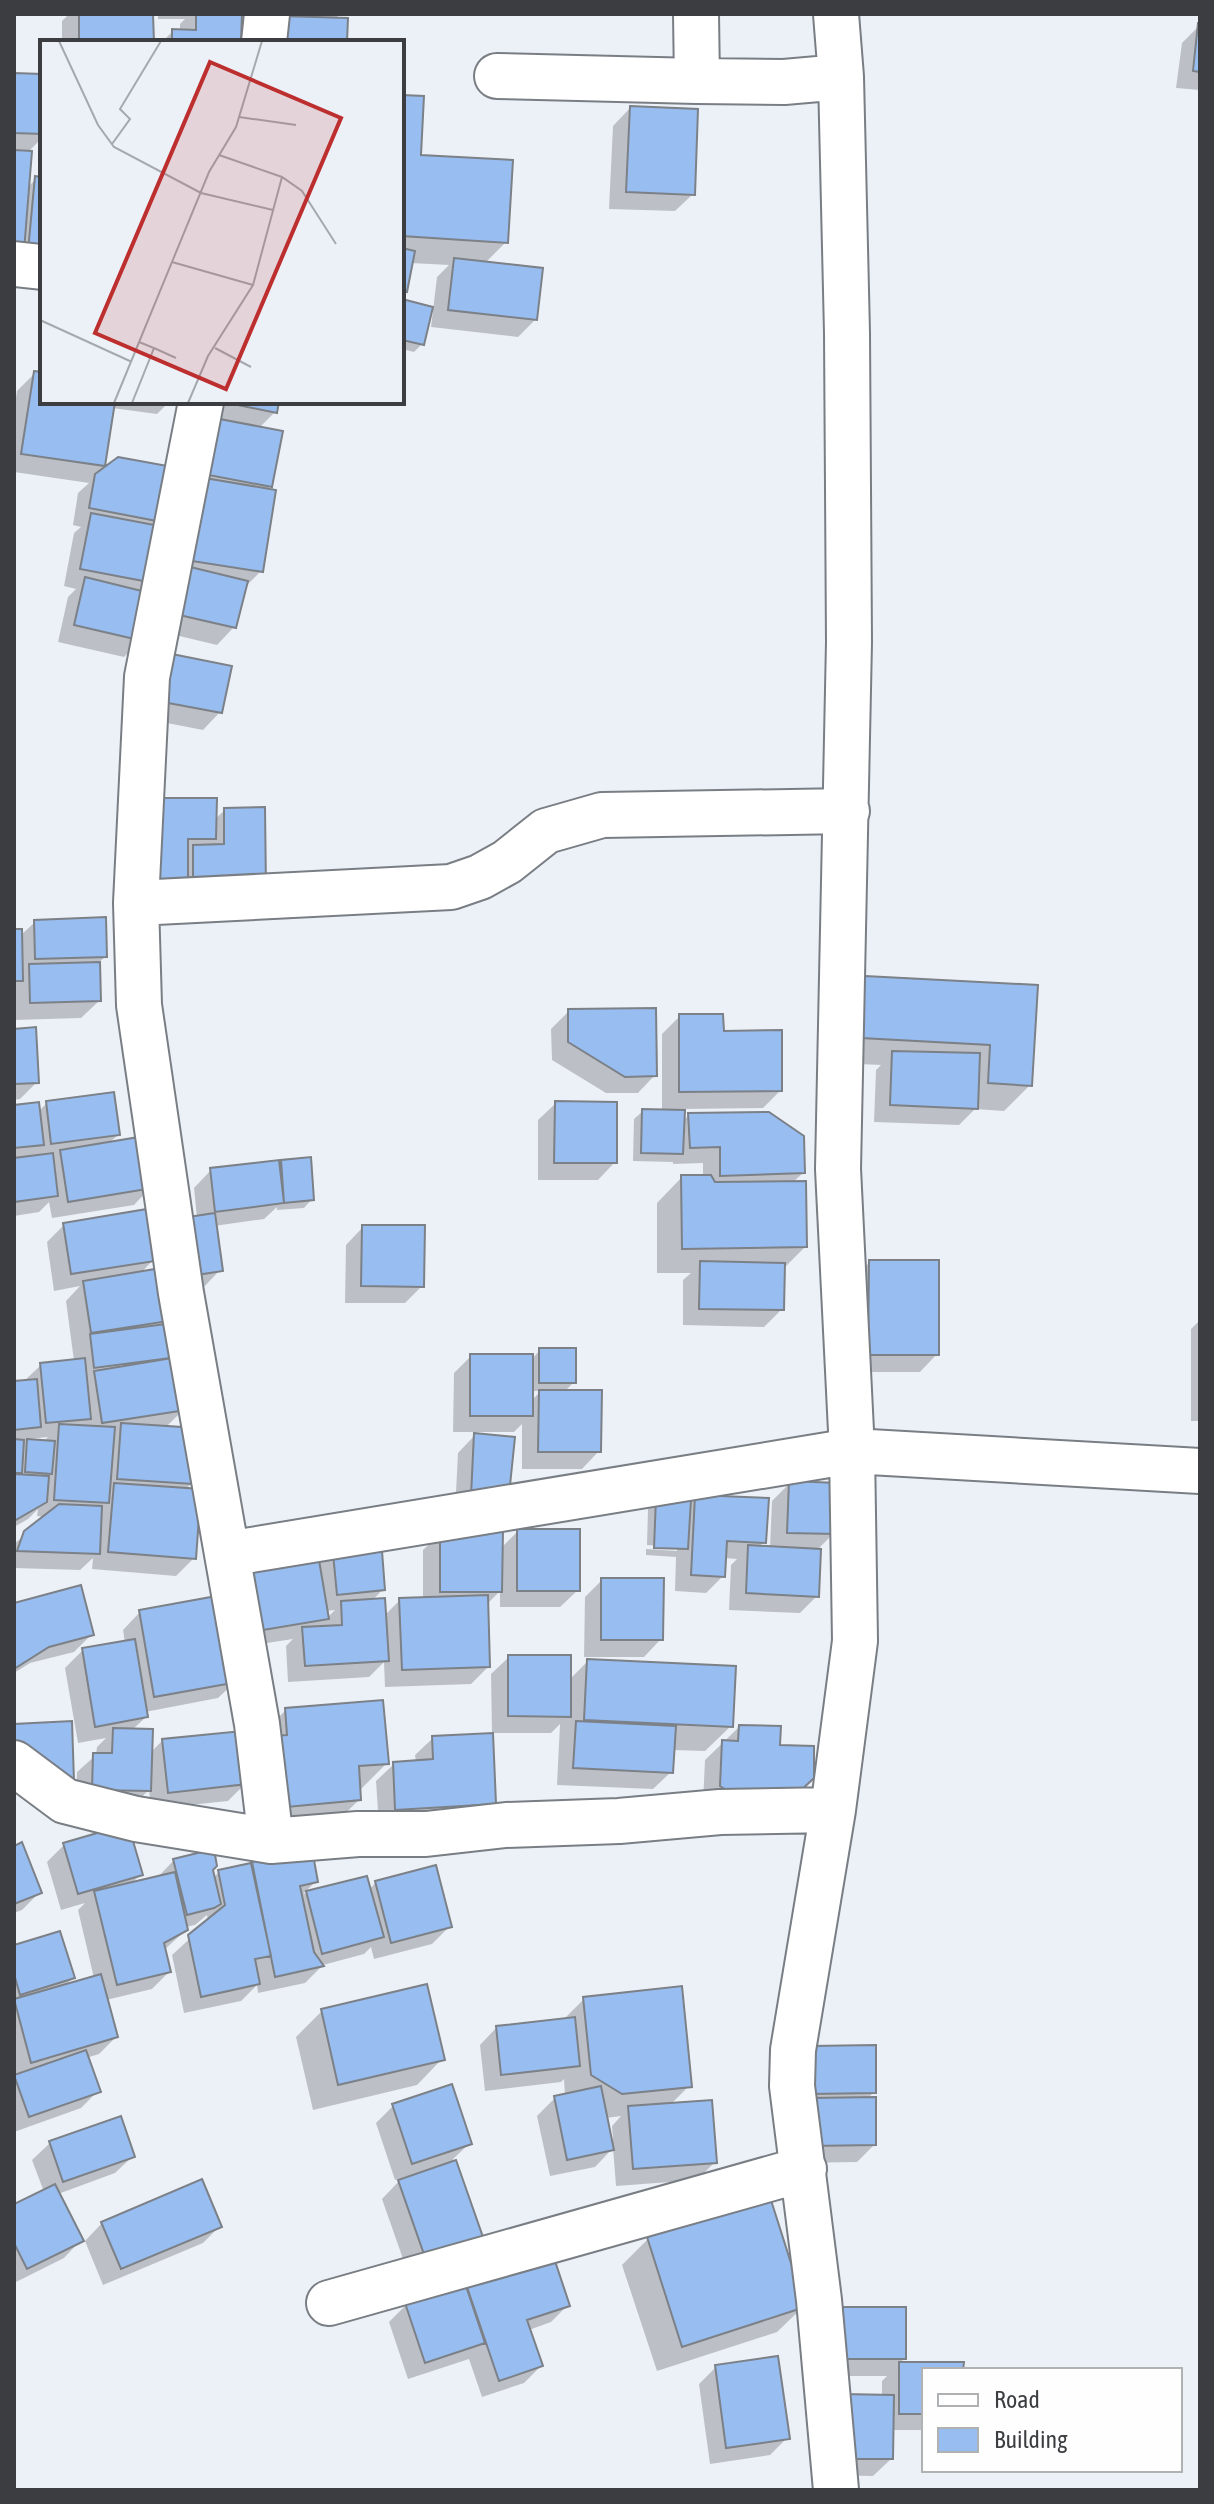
<svg xmlns="http://www.w3.org/2000/svg" width="1214" height="2504" font-family="'Asap Condensed',sans-serif">
<style>
.shadow{fill:#0003;fill-rule:evenodd}
.building{fill:#98bdf0;stroke:#7c8087;stroke-width:2}
.lines{fill:none;stroke-linecap:round;stroke-linejoin:round}
.minor-casing{stroke:#797e84;stroke-width:48}
.minor{stroke:#fff;stroke-width:44}
.inset-road{fill:none;stroke:#a5a9ae;stroke-width:2}
.view{fill:#bd2e2e;fill-opacity:0.15;stroke:#bd2e2e;stroke-width:4}
.inset-edge{fill:none;stroke:#3b3d40;stroke-width:4}
</style>
<rect width="100%" height="100%" fill="#ecf1f8"/>
<path class="shadow" d="M69,14h82l1,28h-90v-21z
M158,14h82l-1,28h-77l11,-11 7,1v-8l5,-5h-27z
M264,14h76l-6,6 11,22z
M1200,25v65l-24,-2 6,-45z
M14,75l28,1v62l-15,15 1,34 8,-8h6v91l-28,-2z
M402,97l16,60 88,85 -21,21 50,57 -17,17 -87,-10 6,-50 12,-12 -38,-2 -6,28 -3,3z
M630,108l63,86 -18,17 -66,-2 4,-83z
M402,301l20,43 -8,8 -12,-3z
M42,348v54h127l-12,12 -45,-6 -9,63 67,-2 -29,171 -17,17 -66,-15 10,-45 8,-8 -12,-3 10,-53 7,-6 -8,-2 5,-32 11,-10 -75,-11v-61l3,-20 18,-18 3,1z
M198,402h79l-2,10 -17,17 12,57 -4,4 -5,81 -17,17 -10,39 -17,18 -67,-16z
M145,672l75,40 -17,18 -67,-13z
M225,810l39,79 -136,15 1,-86 85,2z
M35,922l70,35 -7,6 1,38 -18,17 -67,2v-89l6,5z
M866,978l169,9 -5,98 -26,26 -29,-2 -16,16 -85,-3 2,-52 5,-5 -44,-2 3,-59z
M569,1011l86,64 -17,18h-32l-54,-33 -1,-31z
M680,1016l42,17 58,58 -17,17 -80,1 -1,13 7,-7 114,58 -11,10 13,64 -22,22 -1,40 -18,18 -81,-2v-45l8,-7h-34v-70l25,-26h21v-14l-30,1v-2l-40,-1 1,-42 9,-8h19v-77z
M14,1031l23,51 -17,17 -6,1z
M47,1103l71,32 -10,9 43,43 -17,18 -82,13 -3,-16 -10,10 -25,4v-109l24,5z
M556,1103l59,59 -17,18h-60v-60z
M282,1162l30,37 -8,9 -27,2v-3l-13,12 -50,7 6,44 -17,18 -34,5 15,116 -19,19 27,55 -7,7 9,68 -18,18 -84,-7 1,-11 -13,12 -66,-2v-24l32,-27 -9,-1 1,-7 -10,10 -14,8v-144l9,-1 18,-17 33,-4 -8,-60 14,-15 -26,5 -7,-49 17,-17 89,35 -13,14 23,-4 34,-52 -3,-30 17,-18 67,-4zM48,1437l-5,5h-14v-3z
M363,1227l59,59 -17,17h-60l1,-58z
M870,1262l67,92 -17,18h-68v-93z
M1200,1320v101h-9v-92z
M540,1350l34,32 -10,10 35,59 -17,18h-60v-45l-8,8h-61l1,-59 17,-17 60,4zM531,1391h10l-10,10z
M475,1435l38,4 -58,73 3,-59z
M790,1483l44,50 -15,15 -2,48 -17,17 -71,-3 2,-45 6,-6 -13,-1 -1,18 -17,17 -31,-2 1,-34 -30,-2v-6l31,2v-4l-30,-2 1,-36 8,-9 35,2 5,-5 68,45 -6,6h12l2,-47z
M518,1531l60,59 -18,17h-60v-16l-14,14 2,62 -17,17 -86,3 -1,-25 -15,15 -81,5 -2,-36 7,-7 -59,9 99,-103 50,44 -11,12 12,15 16,-16 23,-1v-49l18,-17 60,15zM335,1610l-8,8 -2,-7z
M602,1580l59,59 -17,18h-60l1,-60z
M14,1605l78,29 -18,18 -44,11 -16,10z
M140,1612l96,69 -18,17 -73,14 1,5 -14,13 18,23 13,-13 97,-5 26,-25 101,53 -26,26h-3l1,11 -26,25 -82,8 -4,-51 -19,19 -77,8 -2,-19 -18,17 -55,-1 1,-34 19,-17 1,-8 9,-9 -28,5 -13,-75 18,-18 42,-7 -2,-13z
M509,1657l60,23 19,-19 143,65 -26,25 -33,-1 -1,22 -18,17 -96,-4 3,-61 -9,9h-59l-1,-59z
M739,1727l39,20 34,1 -109,55 2,-43z
M433,1738l61,65 -17,18 -98,5 -3,-45 18,-17 22,-2 -1,-7z
M64,1845l76,30 -10,10 26,-6 18,-19 37,9 2,9 6,-6 92,-20 5,29 -13,13 63,-16 3,12 7,-8 74,44 -18,18 -58,15 -3,-12 -7,7 -41,11 -18,18 -47,10 -1,-8 -16,16 -57,12 -12,-58 36,-33 -1,-7 -12,10 -10,2 1,3 -22,20 5,22 -17,17 -46,11 10,37 -17,17 -13,4 12,33 -17,17 -67,24v-185l59,31 -10,9 31,-9 -16,-68 7,-7 -24,7 -14,-48z
M14,1848l26,44 -18,18 -8,3z
M584,1999l105,87 -19,19 44,58 -17,17 -81,6 -3,-38 -18,19 -45,9 -13,-60 18,-18 10,-2 -1,-17 -3,3 -76,9 -5,-46 17,-18 66,-7zM621,2116l-9,10 1,13 -3,1 -4,-22z
M322,2011l120,48 -25,26 -104,25 -17,-73z
M793,2065l81,27 -7,7 7,46 -17,17 -63,1z
M393,2106l77,37 -17,16 28,80 -72,37 -27,-77 20,-21 -7,2 -19,-57z
M50,2143l83,13 -18,17 -57,21 23,46 -17,18 -50,25v-76l30,-15 -12,-32z
M102,2223l118,3 -17,17 -100,42 -18,-44z
M648,2239l155,68 -26,25 -120,39 -35,-106z
M552,2260l16,45 -17,17 -22,8 12,36 -17,17 -42,14 -13,-38 -61,20 -19,-57 17,-17 59,-15z
M904,2309v50l-5,5h63l-1,6h-37v60h-33v29l-18,17 -49,-1 58,-78v-16l5,-5h-62z
M716,2367l71,71 -17,17 -60,9 -11,-80z"/>
<path class="building" d="M79,14h74l1,28h-75z
M196,14h46l-1,28h-69v-13l24,1z
M281,16l67,2 -1,24h-66z
M1198,23h2v49l-7,-1z
M14,73l28,1v60l-28,-1z
M402,95l22,1 -3,59 92,5 -5,83 -106,-7z
M630,106l68,3 -3,86 -69,-3z
M14,150l18,1 -8,100 -10,-1z
M35,176l7,1v75l-14,-1z
M402,248l13,3 -8,41 -5,-1z
M454,258l89,10 -6,52 -89,-10z
M402,299l31,8 -9,38 -22,-5z
M34,371l8,1v30h73l-10,64 -84,-12z
M223,402h56l-2,11z
M209,417l74,14 -11,56 -74,-14z
M118,457l55,10 -11,55 -73,-14 6,-34z
M193,476l83,14 -13,82 -84,-13z
M91,513l74,14 -11,56 -74,-14z
M178,564l70,17 -12,47 -70,-16z
M85,577l69,17 -11,47 -69,-16z
M162,652l70,14 -10,47 -70,-13z
M145,798h72l-1,41h-28v49h-43z
M265,807l1,83 -73,1v-46l31,-1v-36z
M106,917l1,40 -72,2 -1,-39z
M14,929h8l1,52h-9z
M100,962l1,39 -71,2 -1,-39z
M865,976l173,9 -6,101 -44,-3 2,-38 -129,-7z
M656,1008l1,68 -32,1 -57,-35v-33z
M679,1014h44l1,17 58,-1v61l-103,1z
M36,1027l3,56 -25,1v-55z
M892,1051l88,2 -2,56 -88,-4z
M114,1092l6,43 -69,9 -5,-43z
M555,1101l62,1v61h-63z
M39,1102l5,43 -30,3v-43z
M642,1109l43,1 -2,44 -42,-1z
M769,1112l35,24 1,37 -85,3v-29l-30,1 -2,-35z
M145,1136l8,52 -85,14 -8,-52z
M53,1153l5,43 -44,6v-44z
M311,1157l3,43 -30,3 -3,-43z
M279,1160l5,43 -69,9 -5,-44z
M681,1175h30l4,7 91,-1 1,66 -125,2z
M147,1209l8,52 -84,13 -8,-51z
M215,1213l8,58 -40,6 -8,-58z
M362,1225h63l-1,62 -63,-1z
M869,1260h70v95h-71z
M700,1261l85,2 -1,47 -85,-1z
M167,1267l8,53 -84,13 -8,-52z
M173,1323l5,34 -84,11 -4,-34z
M539,1348h37v35h-37z
M470,1354h63v62h-63z
M178,1357l8,53 -84,13 -8,-52z
M85,1358l6,61 -45,4 -6,-60z
M37,1379l4,48 -27,3v-49z
M539,1390h63l-1,62h-63z
M121,1423l76,5 -4,56 -76,-5z
M59,1424l56,3 -6,76 -55,-3z
M474,1433l41,4 -6,58 -38,1z
M14,1439l10,1 -2,33h-8z
M27,1439l28,2 -3,33 -27,-2z
M14,1474l35,2 -2,26 -33,19z
M789,1481l49,2 -2,51 -49,-1z
M114,1483l87,6 -5,70 -88,-7z
M695,1495l74,3 -3,45 -39,-2 -2,36 -34,-2z
M656,1498l35,2 -3,49 -34,-1z
M59,1504l43,2 -2,48 -83,-3 7,-20z
M517,1529h63v62h-63z
M503,1530l-1,62h-62v-61z
M381,1538l4,52 -48,5 -5,-52z
M748,1545l73,4 -2,48 -73,-4z
M319,1560l10,59 -78,13 -9,-59z
M601,1578h63l-1,62h-62z
M81,1585l13,50 -45,12 -35,22v-66z
M222,1595l16,87 -84,15 -15,-87z
M488,1595l2,72 -88,3 -3,-72z
M385,1598l4,63 -84,5 -3,-39 40,-2 -1,-24z
M135,1639l13,78 -53,10 -13,-79z
M508,1655h63v62l-63,-1z
M587,1659l149,7 -3,61 -149,-7z
M383,1700l6,64 -30,2 2,34 -85,8 -6,-72 17,-1 -2,-27z
M72,1721l2,60 -60,-26v-31z
M576,1721l100,5 -3,47 -100,-5z
M739,1725l42,1 -1,19 34,1v32l-17,16 -59,4 -18,-12 2,-46 16,1z
M113,1728l40,1 -2,62 -59,-1 1,-37h19z
M242,1731l5,53 -79,9 -6,-54z
M493,1733l3,71 -101,6 -2,-48 40,-3 -1,-23z
M128,1824l15,51 -65,19 -15,-51z
M22,1842l20,51 -28,11v-58z
M214,1849l3,17 -4,4 8,34 -7,4 -27,7 -14,-56z
M312,1849l6,33 -18,4 14,66 10,14 -49,11 -23,-115z
M251,1863l20,93 -16,3 5,25 -59,13 -13,-62 37,-30 -7,-35z
M436,1865l16,62 -61,16 -16,-62z
M175,1872l13,58 -24,13 7,29 -54,13 -23,-94z
M367,1876l17,61 -62,17 -16,-63z
M60,1931l15,47 -55,17 -6,-21v-29z
M101,1974l17,63 -87,26 -17,-64z
M427,1984l18,76 -107,25 -17,-76z
M682,1986l10,101 -70,7 -31,-19 -8,-78z
M575,2017l5,49 -79,9 -5,-49z
M876,2045v48l-66,1v-48z
M86,2050l15,42 -72,25 -15,-42z
M452,2084l20,60 -60,20 -20,-60z
M601,2086l13,64 -47,10 -13,-64z
M876,2097v48l-66,1v-48z
M712,2100l5,63 -84,6 -5,-63z
M121,2116l14,41 -72,25 -14,-41z
M456,2160l28,80 -58,20 -28,-80z
M202,2179l20,48 -101,42 -20,-47z
M55,2184l29,57 -57,28 -13,-26v-39z
M770,2197l35,110 -123,40 -35,-110z
M554,2258l16,48 -43,14 16,46 -44,15 -32,-94z
M465,2283l20,60 -60,20 -20,-60z
M842,2307h64v52h-65z
M778,2356l12,83 -64,9 -11,-83z
M899,2362h65l-1,8h-39v44h-25z
M842,2394l52,1 -1,64h-53z"/>
<g class="lines">
<defs>
<path id="minor" d="M696,14l1,67 87,1 57,-5
M264,42l3,-28
M497,76l200,5
M14,264l28,3
M201,402l-54,275 -11,226 3,102 42,288 76,431 14,117
M136,903l315,-16 29,-10 27,-15 39,-31 56,-16 245,-4
M227,1554l625,-103 348,20
M14,1763l51,38 71,18 135,22 87,-7h68l80,-9 113,-4 101,-9 113,-2
M329,2303l475,-134
M836,2490l-17,-190 -27,-214 1,-36 40,-240 22,-169 -3,-190 -14,-282 11,-527 -2,-309 -6,-256 -5,-63"/>
</defs>
<use href="#minor" class="minor-casing"/>
<use href="#minor" class="minor"/>
</g>
<g transform="translate(40 40)">
<rect width="364" height="364" fill="#ecf1f8"/>
<path class="inset-road" d="M19,1l39,84 16,22 87,46 72,17M199,77l57,8M72,104l18,-25 -10,-10 41,-68M179,115l63,22 20,14 34,53M132,222l81,23M0,280l92,42M114,308l22,10M175,308l36,19M74,363l95,-231 27,-45 26,-86M92,363l22,-55 -15,-6M148,363l20,-47 45,-71 29,-108"/>
<path class="view" d="M170,22l131,56 -115,271 -131,-56z"/>
<rect width="364" height="364" class="inset-edge"/>
</g>
<rect width="1214" height="2504" fill="none" stroke="#3b3d40" stroke-width="32"/>
<rect x="922" y="2368" width="260" height="104" fill="#fefefe" stroke="#b0b1b2" stroke-width="2"/>
<rect x="938" y="2394" width="40" height="12" fill="#ffffff" stroke="#b0b1b2" stroke-width="2"/>
<text x="994" y="2408" font-size="24" fill="#3b3d40">Road</text>
<rect x="938" y="2428" width="40" height="24" fill="#98bdf0" stroke="#b0b1b2" stroke-width="2"/>
<text x="994" y="2448" font-size="24" fill="#3b3d40">Building</text>
</svg>
